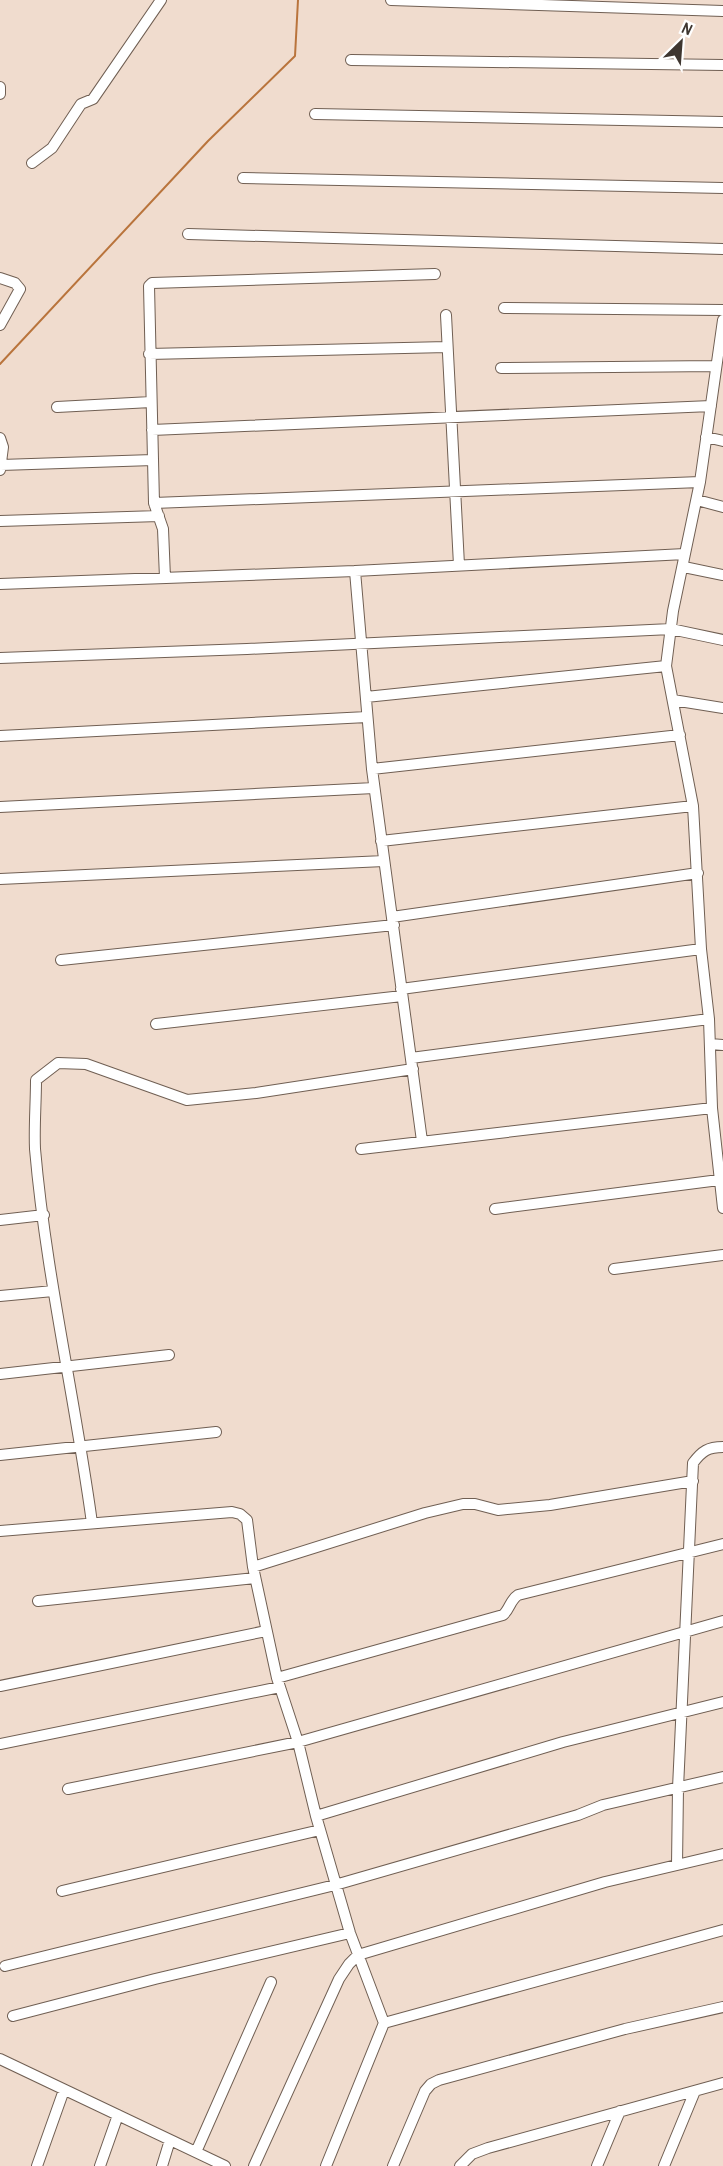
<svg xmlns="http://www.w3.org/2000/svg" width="723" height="2166" font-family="'Archivo Narrow',sans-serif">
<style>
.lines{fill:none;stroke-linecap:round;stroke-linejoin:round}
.stream{stroke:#b9743c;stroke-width:2}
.minor-casing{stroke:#705f53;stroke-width:12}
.minor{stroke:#fff;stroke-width:10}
</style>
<rect width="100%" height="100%" fill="#f0dcce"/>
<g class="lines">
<path class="stream" d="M0,364l208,-223 87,-85 3,-56"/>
<defs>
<path id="minor" d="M391,0l332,11
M351,60l372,5
M0,87v7
M315,114l408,8
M32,163l20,-15 29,-44 12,-5 68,-99
M243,178l480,10
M188,234l535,15
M0,278l15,5 5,6 -20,36
M504,308l219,2
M446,315l13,250
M723,320l-23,162 -27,129 -7,55 27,140 8,143 8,70 3,89 11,100
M149,354l298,-7
M501,368l215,-2
M57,407l94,-5
M152,430l559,-24
M706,437l17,4
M0,438l3,9 -3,23
M1,465l152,-5
M697,500l26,7
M154,503l546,-21
M0,521l159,-5
M684,567l39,8
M355,571l17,198 50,372
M165,578l-2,-49 -9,-26 -5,-217 3,-3 283,-9
M0,584l355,-13 330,-17
M0,658l247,-9 424,-20 52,11
M366,697l300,-31
M673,700l50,8
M0,736l367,-19
M372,769l308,-34
M0,807l374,-19
M381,841l312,-35
M0,879l384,-18
M392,917l306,-44
M61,960l333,-35
M401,989l300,-40
M156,1024l246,-28
M710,1044l13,1
M411,1058l298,-39
M361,1149l351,-41
M495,1209l224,-29
M0,1220l44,-5
M614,1269l109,-14
M0,1296l53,-5
M0,1374l169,-19
M0,1455l216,-23
M92,1523c-17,-125 -46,-248 -57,-374 -1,-23 1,-46 1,-69l22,-17 28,1 101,36 69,-7 157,-24
M0,1531l232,-19 8,2 7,6 6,47 24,111 21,64 18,74 34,117 34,90 -58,143
M253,1567l172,-54 38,-9h12l23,6 52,-5 143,-24
M38,1601l217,-23
M277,1678l226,-63c7,-6 7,-15 15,-20l205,-51
M0,1686l266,-55
M0,1744l280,-57
M68,1789l230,-47 425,-121
M316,1816l247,-74 160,-40
M677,1865l1,-77 15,-325c9,-12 15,-16 30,-16
M62,1891l258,-61
M5,1966l330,-81 243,-70 25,-10 120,-28
M13,2016l142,-37 195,-46
M384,2023l339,-93
M0,2059l225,107
M196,2152l75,-170
M37,2166l27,-76
M100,2166l18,-51
M162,2166l8,-26
M254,2166l85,-187 10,-15 9,-9 247,-73 118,-28
M393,2166l32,-75 6,-7 8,-4 186,-51 98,-22
M460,2166l12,-12 16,-6 235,-65
M597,2166l23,-55
M664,2166l31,-75"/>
</defs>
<use href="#minor" class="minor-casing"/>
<use href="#minor" class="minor"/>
</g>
<g transform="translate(681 42) rotate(25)" stroke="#ffffff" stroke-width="4.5" paint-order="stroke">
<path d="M0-4.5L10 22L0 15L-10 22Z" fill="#3e3630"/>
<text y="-9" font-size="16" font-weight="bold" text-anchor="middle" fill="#3e3630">N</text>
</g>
</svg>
